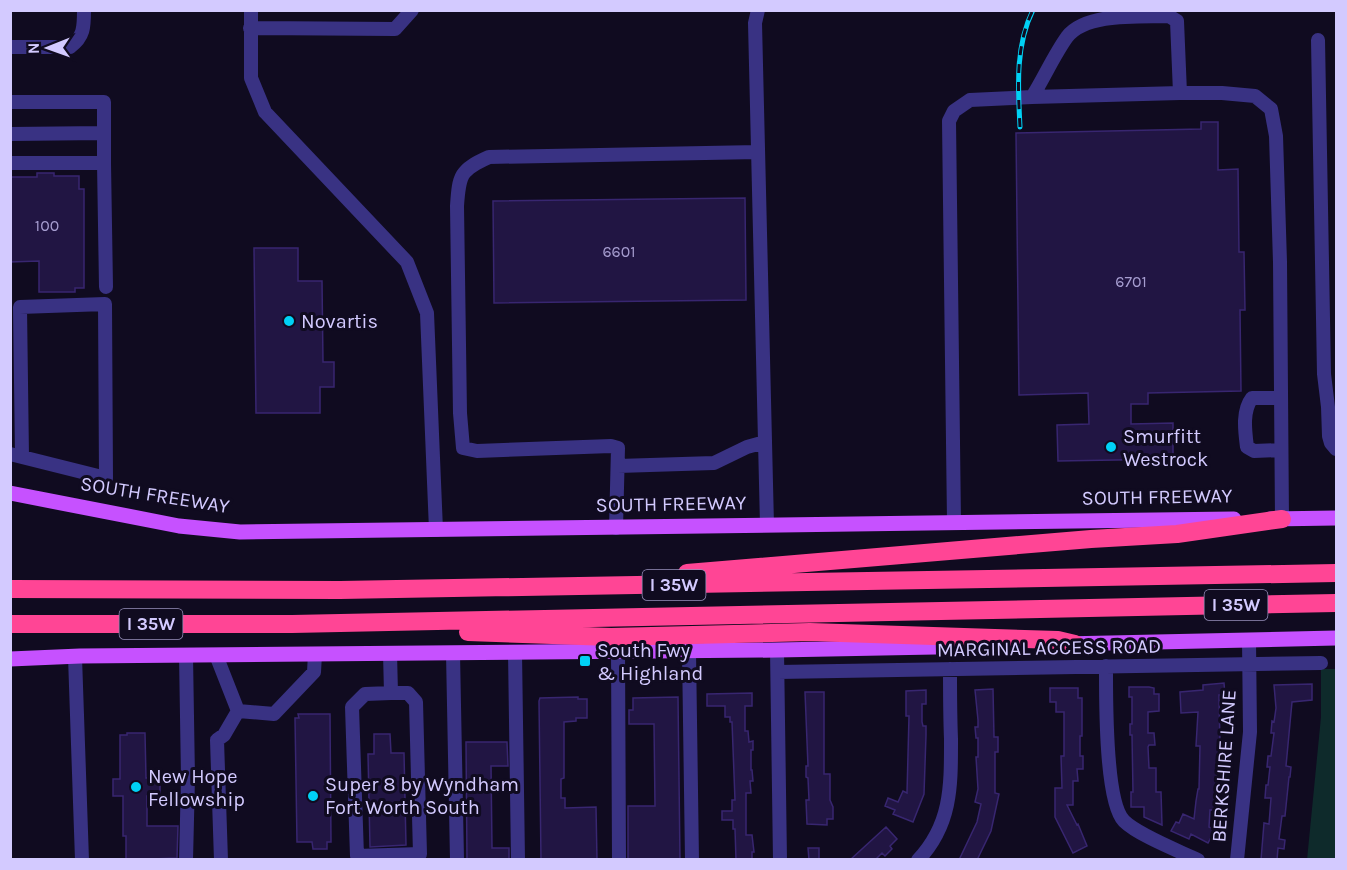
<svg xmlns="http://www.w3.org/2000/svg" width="1347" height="870" font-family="Karla,sans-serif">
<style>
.green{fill:#0e2a2b}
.building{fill:#211543;stroke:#382670;stroke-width:1.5}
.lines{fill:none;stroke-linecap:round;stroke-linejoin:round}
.minor{stroke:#393283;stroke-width:14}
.major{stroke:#c651ff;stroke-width:15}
.highway{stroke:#ff4595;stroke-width:18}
.rail-casing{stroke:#00d1f5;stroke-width:5}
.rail{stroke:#100b20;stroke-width:3;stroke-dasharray:9;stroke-linecap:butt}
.poi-dot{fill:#00d1f5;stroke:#100b20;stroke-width:2}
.labels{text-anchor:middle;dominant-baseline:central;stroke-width:6;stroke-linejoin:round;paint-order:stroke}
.number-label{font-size:16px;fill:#a69dd0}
.shield{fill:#100b20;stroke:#9891bc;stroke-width:1.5}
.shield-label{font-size:18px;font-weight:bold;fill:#d3caff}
.poi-label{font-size:20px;fill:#d3caff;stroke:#100b20;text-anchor:start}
.street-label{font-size:20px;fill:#d3caff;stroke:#100b20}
</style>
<rect width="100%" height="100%" fill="#100b20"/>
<path class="green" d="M1321,669h15v190l-29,1 14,-143z"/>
<path class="building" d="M1201,122h17v48l20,-1 1,83h5l1,58h-5l1,81 -93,2v11h-17v20l42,-1v36l-115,2 -1,-36 32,-1 -1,-31 -69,2 -3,-262 185,-4z
M37,173h17v3h25v13h5v99h-9v4h-36v-31l-29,1v-85h27z
M745,198l1,102 -252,3 -1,-102z
M254,248h44v33h24l1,81h11v25h-14v26h-64z
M1224,683l1,12h-6l1,51h-2v26l-2,-1 2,28h-3l-1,11h-4l-1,17 6,3 -7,13 -17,-9 -2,5 -18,-8 5,-9 3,1 4,-9 11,5 2,-18 2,-12h1l1,-43h-4l2,-34 -17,1 -1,-21 23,-2v-5z
M1312,684v16l-20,2 -6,64 5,1 -1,10h-1l-4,39h-3l-3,23 6,1 -1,9 -6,-1 -1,12h-16l3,-37 5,1 2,-26h-6l1,-13h2l2,-18h-3l1,-11h3l3,-23h-3l1,-12 2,1 2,-14 -2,-23z
M1129,687h20l5,1v6h5v17l-11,1v21h6l1,12h-6l-1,2 1,21h7v24h5l1,33 -18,-8v-10h-13v-15h2l-1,-57h-2v-11h2v-27h-3z
M1050,688h28v10h4v38h-2v20h3v13h-6l1,12h-5v24h-6l10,20 1,-1 9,22 -14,7 -18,-36v-29h7l-1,-32h3v-44h-8v-10h-6z
M993,689l1,48h4v15h-3v41l4,1 -8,37 -14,29h-18l18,-38 4,-18 -6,-2 3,-13 -2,-32h2v-19h-2l-1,-11h3v-7l-3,-30z
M926,690v14h-4v18l1,4h3v9l-2,59 -11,28 -20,-8 2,-4 -10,-4 3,-8 10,4 5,-11 4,2 2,-77h-3v-25z
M805,692h19v82h6v26l3,7v12h-6v6l-20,-1 -1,-24h3l-1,-22 -2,-1v-11h2z
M752,693v13h-7v25h3l1,11 4,-1v9h-2v20h1l1,11h-3l1,12h-5v42h6l2,17h-2v8h-16l-1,-31h-2v-9h-11v-9h10v-11h3l-3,-78h-2v-5h-5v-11h-18v-12z
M578,697v2h9v19h-11v3l-12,1v56l-3,1v19h4v10l31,-1 1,53h-56l-2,-159 1,-3z
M678,697l2,163h-52v-54h27l-1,-82h-25v-14h4v-12z
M298,714h32l1,128h-4v7h-14l-1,-7h-15l-2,-124h4z
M127,733h18l1,45h14v18h-13v30h31l-1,32 -51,2v-24h-3v-40h-10v-17h7v-44h7z
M374,734h16l1,19h13l2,92 -36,2 -2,-93h6z
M466,742h41l1,24h-17l1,82h17v12h-42z
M886,827l11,12 -7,7 2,3 -7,7 -3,-3 -7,7h-25z
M808,848h11v12h-10z"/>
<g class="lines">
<path class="minor" d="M251,10v68l14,34 142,150 20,51 9,217
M758,10l-3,13 12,502
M250,28l145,1 17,-19
M1318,40l6,334 4,33 1,29 2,7 5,6
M10,47h60c14,-10 14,-20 14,-37
M1032,97l148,-4
M10,102h94v61h-94
M10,134l94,-1
M104,163l2,124
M1281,398h-29c-10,13 -7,33 -5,49l7,4 27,-1
M10,454l96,24 -1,-174 -85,3 2,150
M618,466l96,-3 33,-16 18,-5
M954,522l-5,-401 5,-10 16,-11 62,-3c12,-19 22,-42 35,-60 19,-25 74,-20 102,-21l8,5 3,72h42l33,3 16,13 5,27 4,126 2,257
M616,528l2,-80 -7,-2 -134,5 -14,-3 -3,-35 -3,-207c2,-31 3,-36 32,-49l269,-5
M777,650l3,210
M618,651l1,209
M689,651l3,209
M515,652l3,208
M390,653l1,40 -26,1 -13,13 5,149 63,-2 -4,-152 -8,-9h-17
M453,653l4,207
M216,655l22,56 36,3 40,-42 1,-18
M75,657l7,203
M1106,666c0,29 -1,136 18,155 14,14 55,30 74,39
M778,672l543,-9
M186,860l2,-82 -2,-123
M221,860l-4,-120 7,-5 14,-24
M918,860c34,-36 33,-75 33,-121 -1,-24 -1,-47 -1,-70
M1237,860l13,-128 -1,-92"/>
<path class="major" d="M10,493l169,33 61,6 994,-13
M1270,519l66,-1
M1063,644l273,-6
M10,659l70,-3 697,-6 211,-4"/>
<path class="highway" d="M687,573l404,-34 86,-5 105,-15
M10,589l330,1 996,-17
M10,624h282l1044,-21
M468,632l143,5 199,-5 248,8 17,4"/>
<defs>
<path id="rail" d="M1020,127c-2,-39 -5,-81 13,-117"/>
</defs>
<use href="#rail" class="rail-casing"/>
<use href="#rail" class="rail"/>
</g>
<g class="poi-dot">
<circle cx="289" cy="321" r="6"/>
<circle cx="1111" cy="447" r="6"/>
<rect x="579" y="655" width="12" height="12" rx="3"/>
<circle cx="136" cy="787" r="6"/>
<circle cx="313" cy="796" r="6"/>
</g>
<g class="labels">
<g class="number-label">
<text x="47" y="225">100</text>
<text x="619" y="251">6601</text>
<text x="1131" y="281">6701</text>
</g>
<g class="shield">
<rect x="642.5" y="570" width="63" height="30" rx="4.5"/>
<rect x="1204.5" y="590" width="63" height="30" rx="4.5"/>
<rect x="119.5" y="609" width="63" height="30" rx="4.5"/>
</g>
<g class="shield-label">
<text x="674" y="585">I 35W</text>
<text x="1236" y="605">I 35W</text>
<text x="151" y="624">I 35W</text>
</g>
<g class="poi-label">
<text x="301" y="321">Novartis</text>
<text x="1123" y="436">Smurfitt<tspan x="1123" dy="23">Westrock</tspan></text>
<text x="597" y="650">South Fwy<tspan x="597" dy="23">&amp; Highland</tspan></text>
<text x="148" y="776">New Hope<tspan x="148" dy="23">Fellowship</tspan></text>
<text x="325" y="784">Super 8 by Wyndham<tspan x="325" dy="23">Fort Worth South</tspan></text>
</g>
<g class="street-label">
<text transform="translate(155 495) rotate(9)">SOUTH FREEWAY</text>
<text transform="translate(1157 497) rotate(-1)">SOUTH FREEWAY</text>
<text transform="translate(671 504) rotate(-1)">SOUTH FREEWAY</text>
<text transform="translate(1049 648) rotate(-1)">MARGINAL ACCESS ROAD</text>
<text transform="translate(1224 766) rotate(-86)">BERKSHIRE LANE</text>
</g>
</g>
<rect width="1347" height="870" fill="none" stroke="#d3caff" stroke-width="24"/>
<g transform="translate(48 48) rotate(269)" stroke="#100b20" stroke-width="4.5" paint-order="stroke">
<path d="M0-4.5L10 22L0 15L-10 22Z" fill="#d3caff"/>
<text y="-9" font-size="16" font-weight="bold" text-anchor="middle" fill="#d3caff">N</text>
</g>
</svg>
